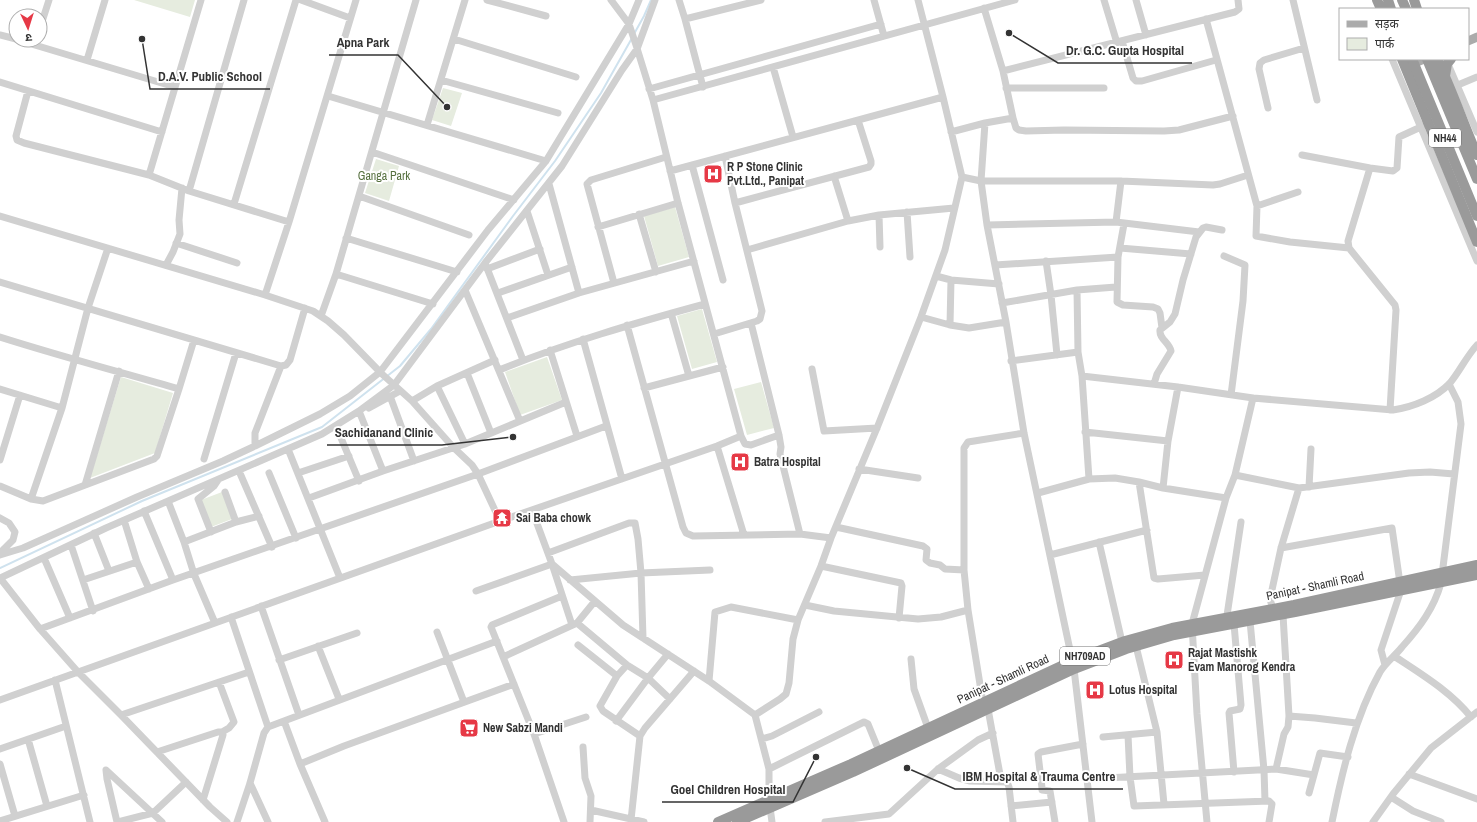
<svg xmlns="http://www.w3.org/2000/svg" width="1477" height="822" font-family="'Archivo Narrow','Noto Sans Devanagari',sans-serif">
<style>
.green{fill:#e6ecdf}
.lines{fill:none;stroke-linecap:round;stroke-linejoin:round}
.stream{stroke:#cfe2ee;stroke-width:2}
.minor{stroke:#d0d0d0;stroke-width:7}
.major{stroke:#ababab;stroke-width:9}
.highway{stroke:#9a9a9a;stroke-width:10}
.highway-bridge{stroke:#9a9a9a;stroke-width:10}
.labels{text-anchor:middle;dominant-baseline:central;stroke-width:4;stroke-linejoin:round;paint-order:stroke}
.shield{fill:#fff;stroke:#707070;stroke-width:1}
.shield-label{font-size:11px;font-weight:bold;fill:#333}
.poi-label{font-size:12px;font-weight:bold;fill:#333;stroke:#fff;text-anchor:start}
.park-label{font-size:12px;fill:#56703f;stroke:#fff}
.street-label{font-size:12px;fill:#333;stroke:#fff}
.leader{fill:none;stroke:#333;stroke-width:1.5}
.callout-dot{fill:#333;stroke:#fff;stroke-width:1.5}
.callout-label{font-size:13px;text-anchor:middle;font-weight:bold;fill:#333;stroke:#fff;stroke-width:4;stroke-linejoin:round;paint-order:stroke}
</style>
<rect width="100%" height="100%" fill="#fff"/>
<path class="green" d="M134,0h61l-5,17z
M443,88l19,5 -11,33 -19,-6z
M376,159l23,7 -10,35 -24,-8z
M675,207l14,50 -31,9 -14,-50z
M702,309l15,53 -25,7 -15,-53z
M547,357l15,43 -42,15 -15,-43z
M121,377l52,16 -18,60 -65,25z
M761,382l13,46 -27,7 -13,-46z
M222,492l10,27 -21,8 -10,-27z"/>
<g class="lines">
<path class="stream" d="M634,34l10,-18 7,-16
M0,568l142,-67 180,-74 78,-61 31,-37 82,-113 42,-55 46,-68 31,-55"/>
<path class="minor" d="M301,0l49,18
M487,0l59,16
M611,0l18,24 7,21 17,55 25,103 63,233 4,8 6,1 28,-10
M679,0l6,19 18,68
M874,0l10,36
M1104,0l13,43
M1136,0l10,35
M1293,0l24,100
M984,8l19,63 10,47 3,10 3,2 7,1 38,-1 100,1 15,-1 54,-14
M685,19l76,-19
M1206,19l51,187 -1,30 34,6 59,6
M40,28l9,-28
M0,35l16,4
M454,39l122,38
M18,40l157,47
M1122,41l11,37 3,3h6l74,-21
M1392,59l85,202
M87,60l18,-60
M1448,64l29,68
M773,67l20,70
M1003,71l232,-59 4,-3 -1,-9
M441,80l117,33
M0,82l162,50
M1453,87l24,-10
M1006,88h98
M649,89l232,-65
M28,91l-12,45 1,4 7,3 125,32 40,16 100,31
M328,96l218,65
M653,100l362,-100
M1268,108l-9,-39 1,-6 4,-3 40,-12
M985,123l-4,58 6,44 19,97 18,111 50,236 18,153
M427,125l38,-125
M951,132l34,-9 28,-5
M372,152l142,48
M1302,155l68,13 23,3 4,-3 2,-31 24,-11
M692,165l31,115
M1370,168l-22,73 1,7 46,57 1,5 -6,100
M670,171l273,-74
M149,175l52,-175
M834,176l14,45
M962,177l19,4h140l92,4 7,-1 28,-9
M549,184l30,109
M189,191l55,-191
M359,196l110,39
M735,203l134,-36 2,-3v-3l-13,-41
M234,204l62,-204
M1257,206l41,-14
M527,211l21,64
M907,212l3,45
M639,214l17,58
M879,215l1,32
M0,216l265,79 48,16 15,10 16,14 38,39 30,27 41,46 19,18 6,9 22,47
M1116,222l5,-41
M1124,224l-6,33 -1,45 6,3 30,2 5,2 2,4 2,15
M987,225l129,-3 83,10
M598,227l80,-24
M346,238l111,34
M176,243l61,20
M1120,248l71,6
M747,250l101,-29 31,-6 75,-7
M1224,256l21,9 -2,36 -12,94
M1046,261l5,34 6,60
M485,263l38,97
M166,265l7,-13 7,-18 -1,-14 3,-32
M995,265l123,-8
M487,269l53,-20
M336,274l97,30
M936,276l15,4 48,4
M0,282l281,84 5,-1 4,-5 15,-52
M614,283l-27,-99 4,-4 75,-23
M465,290l55,131
M1077,290l1,62 4,24 7,103
M498,293l74,-26
M265,295l24,-73 67,-222
M1002,303l75,-13 39,-3
M671,313l18,63
M321,316l15,-42 80,-274
M921,317l29,8 19,3 37,-6
M507,318l72,-25 115,-32
M751,323l28,112 2,12 -1,7 20,80
M627,325l56,202 3,6 7,3 107,-2 31,4
M950,325l1,-45
M714,334l43,-13 3,-2 2,-8 -27,-108 -10,-47
M0,337c60,19 120,35 179,52
M583,339l39,140
M550,350l27,86
M1011,361l67,-9
M812,369l12,62 53,-3
M499,370c67,-27 136,-47 206,-66
M467,373l24,60
M1082,376l96,11 75,11 140,12c20,-3 43,-12 57,-27 10,-12 16,-26 27,-38
M1154,384l3,-10 14,-23c-2,-9 -12,-12 -11,-21l10,-8 5,-8 8,-34 13,-43 7,-9 3,-1 16,3
M437,386l28,58
M644,388l79,-21
M0,389l62,19
M390,396l24,65
M412,401l25,-15 58,-26
M369,408l31,-17
M359,411l24,60
M336,426l23,55
M1085,432l83,9
M255,446v-13l26,-67
M717,446l27,89
M288,449l52,129
M204,459l32,-106
M0,460l20,-65
M859,469l59,9
M239,471l33,76
M269,473l27,65
M298,473l51,-17
M1235,475l64,13 110,-15 21,-1 24,2
M1139,482l15,96 4,1 47,-4
M85,485l34,-114
M0,486l31,13 12,2 111,-42 3,-3 22,-67 15,-49
M1309,487l2,-38
M1163,488l5,-47 10,-54
M225,492l11,30
M1038,493l51,-14 26,-1 24,4 24,6 63,10
M309,498l74,-27 82,-27 101,-42
M31,499l31,-91 26,-100 20,-60
M168,501l16,41 10,32 21,49
M532,510l20,54 71,61 86,56 46,34 14,54v31l3,22
M144,511l29,69
M0,518l9,5 6,9 -2,8 -13,13
M124,520l13,42 12,27
M836,527l87,19 4,3 -1,11 4,3 10,2 5,4 19,1
M211,532l-13,-33 16,-13 4,-6
M94,533l15,38
M184,542l52,-20 23,-6
M1099,542l23,100
M71,545l22,66
M1281,548l111,-20 9,62 -20,60 4,15
M548,553l81,-30h6l3,16 3,34 2,65
M0,555l23,-7 114,-51 86,-36 32,-15 65,-32 30,-18 30,-24 108,-142 58,-69 83,-137 10,-24
M1050,555l97,-25
M44,558l26,60
M821,566l80,17 1,3 -3,32
M0,578l106,-50 216,-94 37,-23 35,-26 91,-122 77,-97 60,-96 15,-21 18,-49
M0,578l40,51 38,43 43,43 89,92 17,15
M83,580l54,-18
M570,580l71,-7 69,-3
M476,591l76,-27 20,61
M562,596l-70,29 -1,2 43,107 30,88
M805,605l29,6 84,8 23,-2 27,-7
M261,606l38,109
M1274,613l-4,-14 11,-51 18,-60
M231,617l37,110
M1250,621l14,149 1,31
M1226,622l15,-100
M577,623l50,42 21,13 22,21
M40,629l133,-49 305,-106 128,-48
M437,632l27,70
M578,645l39,31
M318,646l21,53
M1136,646l21,86 7,72
M1394,656c27,18 56,35 77,61
M503,657l74,-34 18,-22
M911,659l3,30 14,39
M279,660l78,-27
M627,665l-10,11 -17,30 3,5 37,25
M55,680l35,142
M709,681l6,-69 16,-5 67,13
M219,682l15,40 -5,6 -7,4
M0,700l500,-179 217,-75 24,-10
M121,715l128,-43
M755,715l25,-16 6,-5 3,-11 4,-44 5,-19 23,-54 10,-28 46,-110 44,-111 24,-67 17,-73 -19,-80 -25,-97
M1289,716l26,2 41,5
M284,721l16,43 25,58
M616,721l32,-43 20,-24
M534,734l52,-17
M1128,735l2,42 4,29 135,-5 3,3 -3,18
M1103,737l54,-5
M28,739l19,67
M762,739l10,-3 47,-24
M583,747l2,31 6,18 -1,26
M0,749l66,-23
M157,752l61,-20h5v3l-20,65
M0,764l15,52
M300,764l44,-18 170,-62
M769,769l95,-47 4,2 11,27
M938,769l21,9 11,3 37,1 2,5 4,35
M1276,769l8,-35 4,-7 1,-11 -6,-101
M1234,772l-5,-59 1,-2 10,-2 1,-4 -7,-81
M1409,774l68,25
M1087,779l189,-10 38,6
M1001,780l-13,-71 -5,-6 -15,-93 -4,-40v-122l4,-6 56,-9
M250,783l18,39
M1309,793l11,-40 28,4
M1391,797l22,14 28,11
M1011,806l41,-4
M591,810l53,12
M631,820l9,-84 5,-8 49,-57
M0,821l84,-26
M117,822l-10,-43 -1,-9 56,52
M118,822l35,-9 33,-31
M237,822l13,-39 14,-50 4,-6 229,-86
M825,822l64,-8 49,-45 40,-29 15,-7
M1055,822l-5,-31 -8,-1v-2l-4,-34 3,-2 42,-8
M1207,822l-10,-108 -5,-90 34,-126 9,-23 18,-77
M1332,822c10,-50 23,-105 48,-150 6,-10 15,-16 22,-25 18,-20 32,-39 39,-64l20,-159 -3,-22 -9,-18
M1373,822l20,-28 38,-46 46,-36"/>
<path class="major" d="M1468,41l9,-4
M1407,66l17,-7"/>
<path class="highway" d="M1377,0l4,9
M1388,0l3,9
M1402,0l4,9
M1414,0l3,9
M1402,59l75,183
M1427,59l50,120
M1437,59c15,31 26,64 40,96
M1445,76l2,-12 4,-5
M718,822l133,-58 221,-103 53,-20 47,-13 122,-23 183,-40
M737,822l116,-50 221,-103 52,-20 48,-14 121,-23 182,-37"/>
<path class="highway-bridge" d="M1412,59l65,157"/>
</g>
<defs>
<symbol id="hospital-square" viewBox="-11 -11 22 22"><rect x="-9" y="-9" width="18" height="18" rx="4" fill="#e63946" stroke="#fff"/><path d="M-5-5h3v3.5h4V-5h3V5h-3V1.5h-4V5h-3Z" fill="#fff"/></symbol>
<symbol id="temple-square" viewBox="-11 -11 22 22"><rect x="-9" y="-9" width="18" height="18" rx="4" fill="#e63946" stroke="#fff"/><path d="M0-6L5-2H3V0L6.5 2.5H4V6H1.5V3h-3V6H-4V2.5H-6.5L-3 0V-2H-5Z" fill="#fff"/></symbol>
<symbol id="supermarket-square" viewBox="-11 -11 22 22"><rect x="-9" y="-9" width="18" height="18" rx="4" fill="#e63946" stroke="#fff"/><path d="M-6-5.5h2.5l.6 2H6L4.5 2H-2.5L-4.4-4H-6ZM-1.5 3.2a1.3 1.3 0 1 0 .1 0ZM3 3.2a1.3 1.3 0 1 0 .1 0Z" fill="#fff"/></symbol>
</defs>
<g fill-rule="evenodd">
<use href="#hospital-square" x="702" y="163" width="22" height="22"/>
<use href="#hospital-square" x="729" y="451" width="22" height="22"/>
<use href="#temple-square" x="491" y="507" width="22" height="22"/>
<use href="#hospital-square" x="1163" y="649" width="22" height="22"/>
<use href="#hospital-square" x="1084" y="679" width="22" height="22"/>
<use href="#supermarket-square" x="458" y="717" width="22" height="22"/>
</g>
<g class="labels">
<g class="shield">
<rect x="1429" y="129" width="32" height="18" rx="3"/>
<rect x="1060" y="647" width="50" height="18" rx="3"/>
</g>
<g class="shield-label">
<text x="1445" y="138">NH44</text>
<text x="1085" y="656">NH709AD</text>
</g>
<g class="poi-label">
<text x="727" y="167">R P Stone Clinic<tspan x="727" dy="14">Pvt.Ltd., Panipat</tspan></text>
<text x="754" y="462">Batra Hospital</text>
<text x="516" y="518">Sai Baba chowk</text>
<text x="1188" y="653">Rajat Mastishk<tspan x="1188" dy="14">Evam Manorog Kendra</tspan></text>
<text x="1109" y="690">Lotus Hospital</text>
<text x="483" y="728">New Sabzi Mandi</text>
</g>
<g class="park-label">
<text x="384" y="176">Ganga Park</text>
</g>
<g class="street-label">
<text transform="translate(1315 586) rotate(-12)">Panipat - Shamli Road</text>
<text transform="translate(1003 679) rotate(-25)">Panipat - Shamli Road</text>
</g>
</g>
<path class="leader" d="M447 107L398 55H329M1009 33L1058 63H1192M142 39L150 89H270M513 437L442 445H327M907 768L955 789H1123M816 757L793 802H662"/>
<g class="callout-dot">
<circle cx="447" cy="107" r="4"/>
<circle cx="1009" cy="33" r="4"/>
<circle cx="142" cy="39" r="4"/>
<circle cx="513" cy="437" r="4"/>
<circle cx="907" cy="768" r="4"/>
<circle cx="816" cy="757" r="4"/>
</g>
<g class="callout-label">
<text x="363" y="47">Apna Park</text>
<text x="1125" y="55">Dr. G.C. Gupta Hospital</text>
<text x="210" y="81">D.A.V. Public School</text>
<text x="384" y="437">Sachidanand Clinic</text>
<text x="1039" y="781">IBM Hospital &amp; Trauma Centre</text>
<text x="728" y="794">Goel Children Hospital</text>
</g>
<rect x="1339" y="8" width="130" height="52" fill="#ffffff" stroke="#adadad"/>
<rect x="1347" y="21" width="20" height="6" fill="#ababab" stroke="#adadad"/>
<text x="1375" y="28" font-size="12" fill="#333333">सड़क</text>
<rect x="1347" y="38" width="20" height="12" fill="#e6ecdf" stroke="#adadad"/>
<text x="1375" y="48" font-size="12" fill="#333333">पार्क</text>
<g transform="translate(28 28) rotate(176)"><circle r="19" fill="#ffffff" stroke="#adadad"/>
<path d="M0-3L7 15L0 10L-7 15Z" fill="#e63946"/>
<text y="-6" font-size="11" font-weight="bold" text-anchor="middle" fill="#333333">उ</text>
</g>
</svg>
